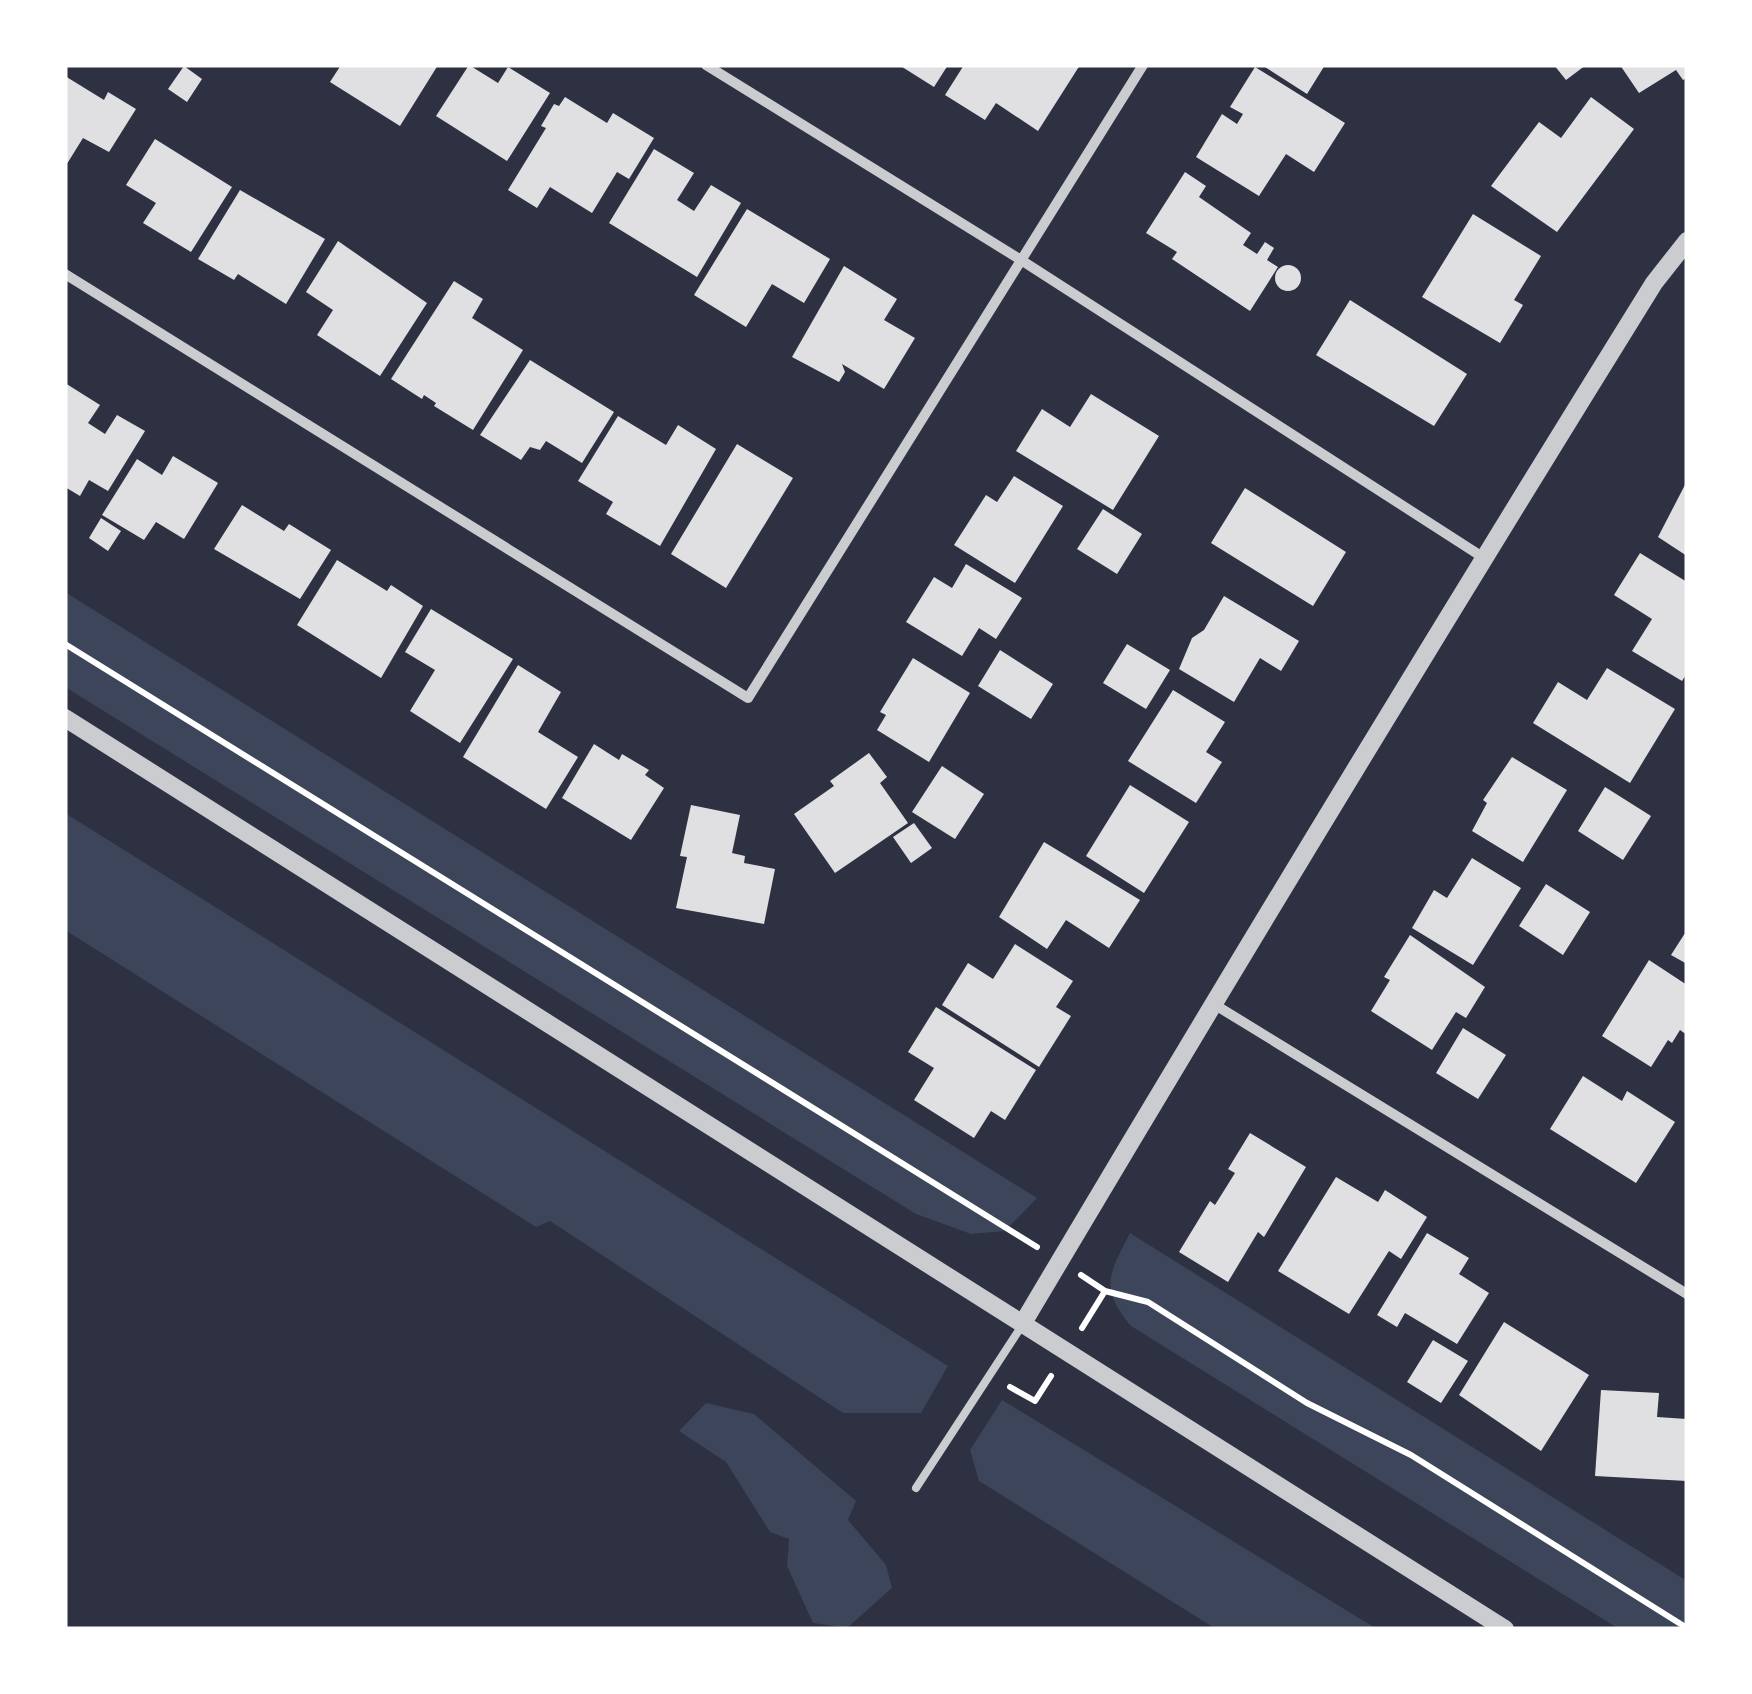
<svg xmlns="http://www.w3.org/2000/svg" width="1752" height="1694" font-family="'Fira Sans',sans-serif">
<style>
.green{fill:#3c4559}
.building{fill:#e0e0e3}
.lines{fill:none;stroke-linecap:round;stroke-linejoin:round}
.path{stroke:#fff;stroke-width:6}
.service{stroke:#caccd0;stroke-width:8}
.minor{stroke:#caccd0;stroke-width:10}
.tertiary{stroke:#caccd0;stroke-width:18}
</style>
<rect width="100%" height="100%" fill="#2d3142"/>
<path class="green" d="M65,592l972,606 -32,33 -34,3 -55,-20 -851,-527z
M65,813l883,553 -27,47h-78l-293,-192 -14,6 -471,-297z
M1130,1233l557,348v48h-68l-488,-303c-32,-38 -22,-52 -1,-93z
M1002,1400l375,229h-161l-237,-148 -9,-31z
M706,1403l48,11 102,87 -8,19 38,45 6,23 -45,40 -34,-5 -26,-57 2,-27 -19,-7 -44,-70 -47,-31z"/>
<path class="building" d="M341,65h97l-38,61 -70,-44z
M469,65l29,18 10,-16 42,26 -43,68 -71,-45z
M899,65h49l-14,22z
M964,65h116l-42,66 -42,-28 -11,17 -40,-25z
M1262,65h63l-18,29z
M1554,65h32l-20,15z
M1620,65h67v13l-4,2 -7,-10 -37,23z
M184,66l18,13 -15,23 -19,-13z
M1255,67l90,56 -31,49 -28,-18 -27,42 -63,-39 26,-43 15,10 6,-10 -13,-7z
M65,76l39,24 4,-8 28,17 -27,43 -26,-14 -18,29z
M565,97l42,26 6,-10 41,25 -25,41 -12,-7 -25,41 -42,-26 -13,21 -29,-18 38,-62 -5,-2 13,-22 5,2z
M1591,97l43,32 -77,103 -66,-46 48,-64 22,16z
M155,139l77,48 -41,65 -48,-29 13,-20 -30,-18z
M654,149l40,24 -17,27 17,11 17,-26 30,18 -44,74 -88,-54z
M1185,172l21,14 -7,11 52,36 -8,12 14,9 8,-12 9,6 -7,12 11,7 -28,44 -78,-52 5,-7 -31,-19z
M240,190l85,49 -39,65 -48,-30 -4,6 -36,-21z
M747,209l83,50 -26,44 -32,-19 -26,43 -52,-32z
M1473,214l68,42 -27,44 9,5 -23,38 -78,-46z
M338,241l89,62 -47,73 -63,-41 16,-25 -27,-18z
M1275 278a13 13 0 1 1 26 0a13 13 0 1 1-26 0Z
M844,266l53,33 -13,21 31,18 -31,51 -42,-25 3,8 -6,10 -47,-25z
M454,281l29,18 -11,19 51,32 -50,80 -39,-24 2,-3 -12,-8 -2,4 -31,-20z
M1350,300l117,74 -33,52 -118,-71z
M530,360l84,52 -32,51 -36,-22 -6,9 -10,-3 -9,13 -41,-25z
M65,383l35,22 -12,18 17,11 12,-19 28,16 -37,60 -19,-11 -9,16 -15,-9z
M1091,394l68,42 -46,74 -97,-59 26,-42 28,18z
M618,416l48,29 12,-20 38,24 -56,97 -54,-32 7,-12 -35,-21z
M737,444l56,34 -67,110 -55,-34z
M173,456l45,27 -34,56 -28,-17 -12,18 -42,-25 35,-56 25,16z
M1014,476l49,30 -48,77 -61,-38 32,-50 11,7z
M1687,481v75l-29,-19z
M1245,488l101,64 -33,54 -102,-63z
M242,505l42,26 5,-7 42,26 -31,49 -86,-50z
M1103,509l39,25 -25,40 -40,-25z
M101,518l20,13 -13,20 -19,-13z
M1640,553l47,29v91l-5,8 -50,-30 20,-32 -38,-24z
M337,560l50,31 4,-6 32,21 -42,72 -84,-53z
M966,564l56,34 -26,41 -17,-11 -17,28 -56,-34 28,-45 18,11z
M1224,596l75,45 -18,30 -21,-13 -26,44 -55,-33 13,-31 12,-8z
M431,609l82,50 -53,84 -50,-32 25,-41 -30,-18z
M1127,644l43,26 -24,39 -43,-26z
M1000,650l53,34 -22,35 -53,-33z
M913,658l57,35 -41,69 -52,-32 9,-15 -6,-3z
M518,665l43,27 -23,40 40,25 -32,52 -83,-52z
M1607,668l68,41 -45,74 -97,-60 25,-41 29,18z
M1173,690l52,32 -19,30 16,10 -26,41 -68,-42z
M594,744l25,16 3,-6 27,16 -4,5 19,13 -33,52 -69,-42z
M869,753l18,24 -7,6 28,40 -73,50 -41,-59 40,-28 -4,-5z
M1512,757l55,33 -44,72 -51,-31 15,-28 -4,-3z
M942,766l42,28 -29,45 -43,-27z
M1130,785l59,37 -45,71 -58,-37z
M1605,787l46,29 -28,44 -45,-29z
M691,805l49,10 -8,38 13,3 -1,7 31,6 -11,55 -88,-16 11,-51 -7,-1z
M914,823l18,25 -21,15 -18,-26z
M1044,842l96,58 -31,48 -43,-28 -19,29 -48,-32z
M1472,858l49,30 -48,77 -61,-37 22,-38 13,8z
M1546,884l44,28 -27,43 -44,-29z
M1687,930v34l-16,-9z
M1410,935l75,52 -19,31 -10,-6 -24,38 -61,-39 19,-31 -6,-3z
M1015,944l58,37 -17,26 15,9 -32,51 -97,-62 26,-42 25,16z
M1649,960l38,25v50l-7,-5 -8,13 -4,-3 -17,27 -49,-31z
M936,1007l100,63 -31,50 -14,-9 -17,27 -60,-38 20,-32 -26,-16z
M1463,1028l43,27 -28,44 -42,-26z
M1583,1076l39,25 5,-10 48,31 -39,61 -86,-54z
M1250,1133l56,34 -42,70 -6,-5 -30,50 -49,-30 31,-51 5,4 20,-32 -7,-4z
M1336,1177l42,25 7,-12 42,27 -26,42 -12,-8 -40,63 -71,-43z
M1427,1233l42,25 -10,16 30,19 -32,51 -52,-31 -8,14 -20,-12z
M1504,1322l85,53 -48,76 -82,-56z
M1433,1340l35,21 -27,42 -34,-21z
M1601,1390l58,3 -2,24 30,2v62l-92,-5z"/>
<g class="lines">
<path class="path" d="M65,644l972,603
M1081,1275l24,16 43,11 159,101 104,52 276,173
M1082,1328l23,-37
M1010,1387l25,14 16,-25"/>
<path class="service" d="M916,1488l107,-164"/>
<path class="minor" d="M706,65l315,195 463,298
M65,274l683,424 395,-633
M1212,1003l475,291"/>
<path class="tertiary" d="M65,718l1440,911
M1023,1323c207,-349 417,-695 631,-1040l33,-42"/>
</g>
<rect width="1752" height="1694" fill="none" stroke="#ffffff" stroke-width="135"/>
</svg>
